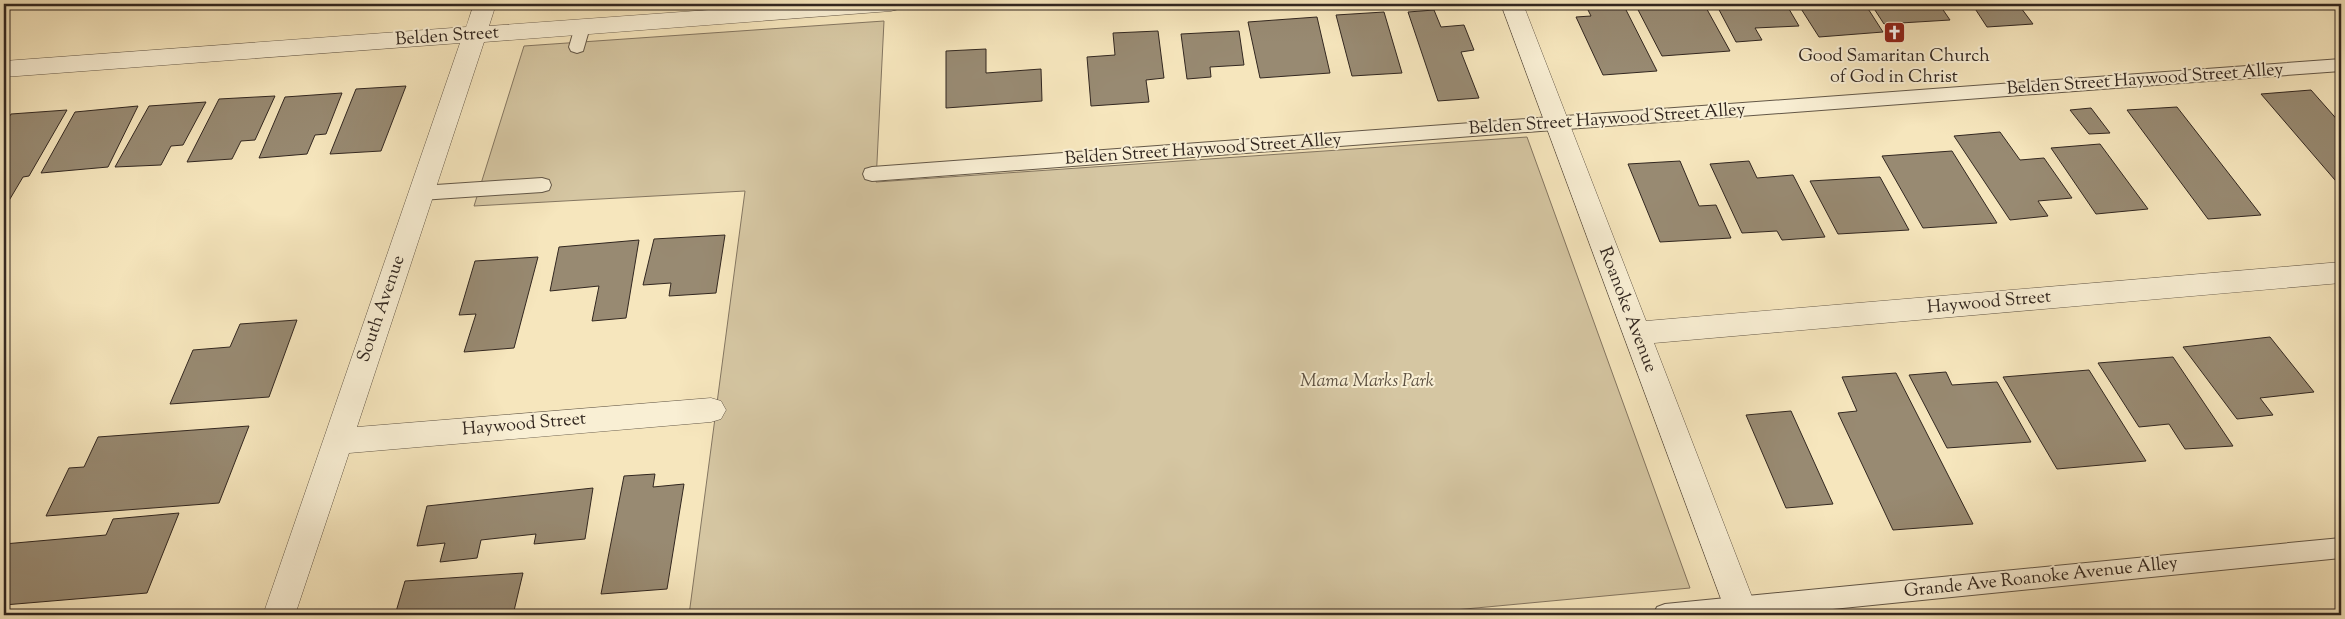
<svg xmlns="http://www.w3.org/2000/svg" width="2345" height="619" font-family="'Sorts Mill Goudy',serif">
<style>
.green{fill:#d5c6a2;stroke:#847661}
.building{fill:#988a72;stroke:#322720}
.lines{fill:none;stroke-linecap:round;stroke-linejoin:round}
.lane-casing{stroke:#635747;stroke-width:2}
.street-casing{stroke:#635747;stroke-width:1}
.lane{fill:#f9efd4;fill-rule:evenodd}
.street{fill:#f9efd4;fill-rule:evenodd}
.labels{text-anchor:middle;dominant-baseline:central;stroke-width:4;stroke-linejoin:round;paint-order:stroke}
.street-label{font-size:18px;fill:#322720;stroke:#f9efd4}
.poi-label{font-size:18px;fill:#322720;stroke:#f9efd4}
.park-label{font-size:18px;font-style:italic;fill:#5b4f40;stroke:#f9efd4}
</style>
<rect width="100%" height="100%" fill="#f6e6bd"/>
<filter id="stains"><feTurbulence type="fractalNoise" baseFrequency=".004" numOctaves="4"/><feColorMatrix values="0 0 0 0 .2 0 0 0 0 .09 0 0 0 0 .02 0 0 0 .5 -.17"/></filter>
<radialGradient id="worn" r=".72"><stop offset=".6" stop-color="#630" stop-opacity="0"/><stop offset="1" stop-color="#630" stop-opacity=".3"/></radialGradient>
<path class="green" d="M884,21l-8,161 651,-45 163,451 -289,27h-712l56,-424 -271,15 50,-160z"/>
<path class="building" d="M1585,4h38l34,67 -54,4 -27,-58 15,-1z
M1635,4h69l26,47 -68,5z
M1716,4h70l13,22 -44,2 7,12 -26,2z
M1798,4h67l18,28 -64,5z
M1871,4h68l11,16 -66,4z
M1972,4h46l15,20 -46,3z
M1434,10l7,17 23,-2 10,25 -13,2 18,46 -41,3 -30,-89z
M1384,12l18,61 -50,3 -16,-61z
M1317,17l13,56 -70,5 -12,-56z
M1158,31l6,47 -18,2 3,22 -58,4 -4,-49 28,-2 -2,-22z
M1239,31l5,34 -34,2 1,10 -24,2 -6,-45z
M986,49v24l55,-4 1,32 -96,7v-57z
M406,86l-25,65 -51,3 26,-65z
M2311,90l30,34v63l-80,-93z
M342,93l-16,41 -11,1 -8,19 -48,4 26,-61z
M275,96l-20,44 -14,1 -9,18 -45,3 32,-63z
M206,102l-23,43 -12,1 -10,19 -46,2 34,-61z
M138,106l-30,61 -67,6 34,-61z
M2177,107l84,108 -53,4 -81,-109z
M2091,108l19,25 -21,1 -19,-24z
M67,110l-38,66 -6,1 -19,32v-83l7,-12z
M2000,132l20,28 24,-2 28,40 -34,3 10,15 -38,4 -56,-84z
M2100,144l48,65 -52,5 -45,-66z
M1952,151l45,72 -74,5 -41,-72z
M1680,161l19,45 17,-1 15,33 -71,4 -32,-78z
M1749,161l8,17 36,-3 32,62 -43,3 -5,-9 -35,2 -32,-69z
M1880,177l29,53 -71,4 -28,-53z
M725,235l-9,58 -47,3 2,-13 -28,2 11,-46z
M639,240l-13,78 -34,3 7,-35 -49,5 9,-44z
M538,257l-24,91 -50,4 12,-38 -17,1 16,-54z
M297,320l-28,77 -99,7 23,-54 37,-3 10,-23z
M2270,337l44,55 -54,6 13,17 -36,4 -54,-72z
M2173,357l60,89 -48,3 -16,-25 -30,3 -41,-64z
M2089,370l57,91 -89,8 -54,-92z
M1946,372l6,13 45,-3 34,60 -84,6 -38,-73z
M1896,373l77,151 -80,6 -55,-117 19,-2 -15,-34z
M1791,411l42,93 -47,4 -40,-93z
M249,426l-30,77 -173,13 23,-48 15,-1 14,-30z
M655,474l-2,13 31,-3 -17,105 -66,5 23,-118z
M593,488l-8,51 -51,5 2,-10 -55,6 -4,18 -37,4 5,-19 -28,3 10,-40z
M179,513l-32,80 -143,12v-61l102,-9 7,-16z
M523,573l-10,42h-118l10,-34z
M150,612l-2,3h-47z"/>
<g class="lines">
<defs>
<path id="lane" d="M582,21l6,2 2,4 -7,24 -6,2 -6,-2 -2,-4 7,-24z
M2341,59v12l-1469,110 -7,-2 -2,-5 2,-5 7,-2z
M542,178l7,2 2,5 -2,5 -7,2 -121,8 -7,-2 -2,-5 2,-5 7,-2z
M2341,538v20l-568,57h-120l4,-8 8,-3z"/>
<path id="street" d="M474,4h22l-7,22 303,-22h110l-3,5 -8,2 -407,31 -127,385 354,-29 10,3 5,9 -5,9 -10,3 -362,31 -54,162h-32l197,-572 -456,34v-16l462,-34z
M1501,4h22l123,317 695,-59v21l-687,60 105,272h-32z"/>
</defs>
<use href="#lane" class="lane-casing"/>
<use href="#street" class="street-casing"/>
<use href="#lane" class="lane"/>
<use href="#street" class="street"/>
</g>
<defs>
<symbol id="church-square" viewBox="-11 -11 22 22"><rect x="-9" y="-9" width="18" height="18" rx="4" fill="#8f2418" stroke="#f9efd4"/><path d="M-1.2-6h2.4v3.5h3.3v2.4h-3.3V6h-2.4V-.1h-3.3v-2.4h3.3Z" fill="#fff"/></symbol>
</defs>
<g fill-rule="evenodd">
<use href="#church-square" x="1882" y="20" width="25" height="25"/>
</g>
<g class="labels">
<g class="street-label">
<text transform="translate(447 37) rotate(-4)">Belden Street</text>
<text transform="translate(2145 80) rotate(-4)">Belden Street Haywood Street Alley</text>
<text transform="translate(1607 120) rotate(-4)">Belden Street Haywood Street Alley</text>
<text transform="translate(1203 150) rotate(-4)">Belden Street Haywood Street Alley</text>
<text transform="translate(1989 303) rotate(-5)">Haywood Street</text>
<text transform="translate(382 309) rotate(-71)">South Avenue</text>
<text transform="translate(1627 310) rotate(69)">Roanoke Avenue</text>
<text transform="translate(524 425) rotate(-5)">Haywood Street</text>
<text transform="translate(2041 578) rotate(-6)">Grande Ave Roanoke Avenue Alley</text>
</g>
<g class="poi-label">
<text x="1894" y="57">Good Samaritan Church<tspan x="1894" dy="21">of God in Christ</tspan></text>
</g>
<g class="park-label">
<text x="1367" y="382">Mama Marks Park</text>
</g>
</g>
<rect width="2345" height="619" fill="none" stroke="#f6e6bd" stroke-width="20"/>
<rect x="5" y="5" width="2335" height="609" fill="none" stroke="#322720" stroke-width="2.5"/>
<rect x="10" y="10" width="2325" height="599" fill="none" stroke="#322720"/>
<rect width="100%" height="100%" filter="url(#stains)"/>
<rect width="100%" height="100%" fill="url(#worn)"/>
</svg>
